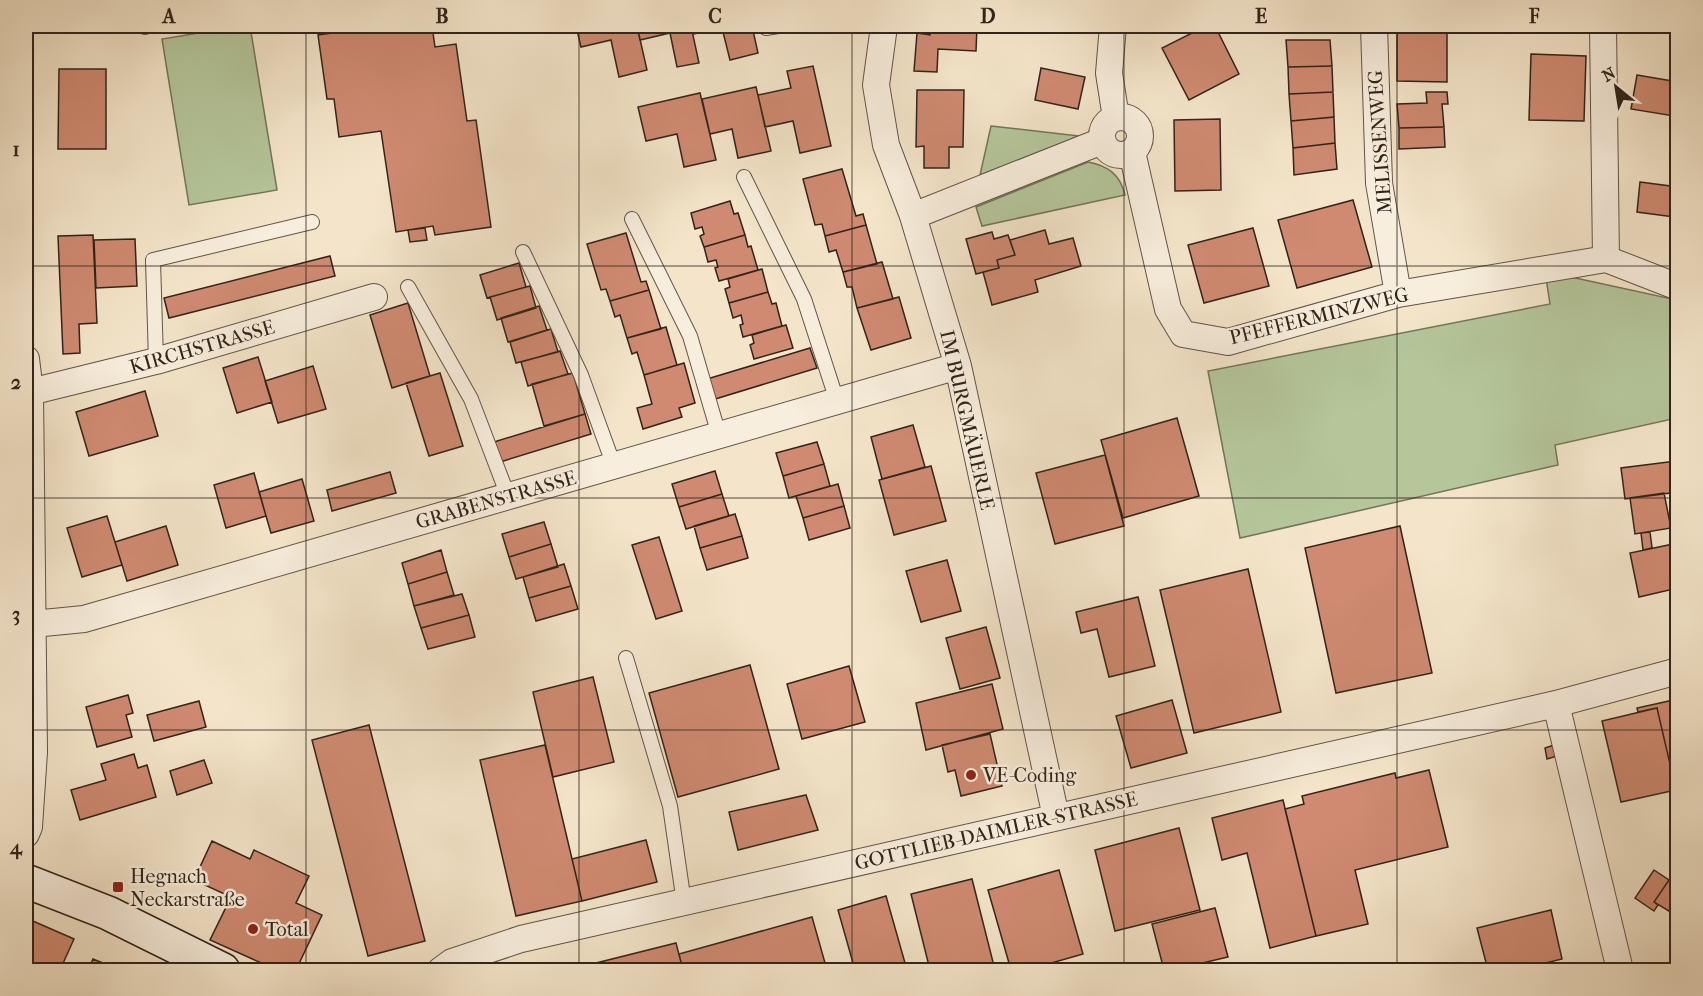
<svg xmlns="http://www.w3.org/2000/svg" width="1703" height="996" font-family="'IM FELL French Canon',serif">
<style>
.green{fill:#b5c69b;stroke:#72755b;stroke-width:1.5}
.building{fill:#cf8a71;stroke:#30241b;stroke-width:1.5}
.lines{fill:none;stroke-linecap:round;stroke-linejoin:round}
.service-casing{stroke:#615447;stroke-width:16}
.minor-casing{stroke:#615447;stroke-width:28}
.secondary-casing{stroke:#30241b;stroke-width:36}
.service{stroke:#f8eedd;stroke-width:14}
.minor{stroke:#f8eedd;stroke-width:26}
.secondary{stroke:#f8eedd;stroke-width:33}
.grid{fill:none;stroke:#30241b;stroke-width:1.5;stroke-opacity:0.55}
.poi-dot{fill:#8f2418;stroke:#f8eedd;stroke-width:2}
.labels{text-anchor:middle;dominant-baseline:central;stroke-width:5;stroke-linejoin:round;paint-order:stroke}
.street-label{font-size:20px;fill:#30241b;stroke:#f8eedd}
.poi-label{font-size:20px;fill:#30241b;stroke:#f8eedd;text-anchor:start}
.neatline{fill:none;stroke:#30241b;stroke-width:2}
.grid-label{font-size:20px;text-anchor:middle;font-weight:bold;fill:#30241b}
</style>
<rect width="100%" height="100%" fill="#f4e5ca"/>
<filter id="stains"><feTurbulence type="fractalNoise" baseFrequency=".00333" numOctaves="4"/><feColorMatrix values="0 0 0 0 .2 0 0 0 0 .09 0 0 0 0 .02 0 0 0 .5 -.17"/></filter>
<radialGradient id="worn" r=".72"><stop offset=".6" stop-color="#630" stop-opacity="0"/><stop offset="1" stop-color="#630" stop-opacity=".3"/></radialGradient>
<path class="green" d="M241,26h9l27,164 -88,15 -27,-166z
M991,126l88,10h1l-100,39z
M1088,162c20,4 32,12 37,33l-143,31 -6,-19z
M1557,274l120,26v118l-122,27 3,20 -318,73 -32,-167 342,-67 -4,-26z"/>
<path class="building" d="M382,26h50l3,21 21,-3 11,77 9,-1 15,107 -56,8 -2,-9 -37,6 -15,-101 -42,6 -5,-38h-7l-9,-64z
M576,26h61l10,44 -28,7 -8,-37 -30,7z
M637,26h54l8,37 -22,4 -7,-34 -30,7z
M691,26h61l6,27 -28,7 -8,-32 -29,6z
M931,26h46l-1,25 -38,-2 -1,23 -23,-1 3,-38 13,2z
M1206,26h9l24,48 -50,26 -27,-52z
M1415,26h22v2h10v54l-50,-1v-53h18z
M1528,26h52v4l-52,1z
M1286,40h44l2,26 -44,1z
M1531,54l55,2 -2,65 -55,-1z
M813,66l18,80 -31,7 -7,-32 -28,6 -7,-32 33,-7 -4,-17z
M1332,66l1,26 -44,2 -1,-27z
M1041,68l44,9 -7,32 -43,-9z
M59,69h47v80h-48z
M1637,75l41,7v14l-4,20 -43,-7z
M756,87l15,64 -33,7 -6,-29 -22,5 -8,-35z
M917,90h47l-1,57h-14v21h-25v-22l-8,1z
M1333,92l1,25 -43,4 -2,-27z
M1426,92h21l1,12h-6l2,23 -45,1 -2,-24 30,-1z
M700,93l16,67 -32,7 -7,-33 -31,7 -8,-34z
M1334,117l1,26 -42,5 -2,-27z
M1220,119l1,71 -46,1 -1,-71z
M1444,127l1,20 -46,2v-21z
M1335,143l2,26 -43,6 -1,-27z
M842,169l14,47 7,-2 3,11 -41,11 -3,-12 -7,1 -12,-46z
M1640,182l38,5 -4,30 -37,-5z
M1353,200l19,67 -75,21 -19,-68z
M730,201l4,13 4,-1 7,22 -41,12 -4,-11 4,-2 -2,-7 -7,2 -4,-16z
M866,225l11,39 -34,8 -7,-22 -7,2 -4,-16z
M425,228l2,12 -17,2 -2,-12z
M1253,228l16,58 -65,17 -16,-58z
M1045,230l4,14 24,-6 8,28 -46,14 3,12 -46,13 -9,-33 16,-4 -2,-8 18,-5 -5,-15z
M992,232l2,7 14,-4 7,20 -18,5 2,8 -23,6 -10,-35z
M626,233l15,49 5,-1 3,9 -39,11 -4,-12 -5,1 -14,-46z
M93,235l4,88 -18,1 1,29 -17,1 -5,-118z
M745,235l3,12 3,-1 7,24 -39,11 -4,-13 3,-1 -2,-7 -8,2 -4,-15z
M135,239l2,47 -41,2 -2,-48z
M330,256l5,20 -166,42 -5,-20z
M882,262l11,37 -36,9 -5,-21h-5l-4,-15z
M519,263l7,24 -39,11 -7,-23z
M762,269l6,23 -39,11 -4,-14 5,-2 -2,-8z
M530,286l6,22 -39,12 -7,-23z
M649,290l12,39 -34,9 -7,-23 -5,2 -5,-16z
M768,292l4,12 4,-1 6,23 -39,11 -3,-12 3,-1 -2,-9 -8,3 -4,-15z
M899,297l12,41 -40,12 -14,-42z
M408,303l22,73 -38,12 -22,-73z
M539,306l8,24 -39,12 -7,-24z
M786,325l7,23 -39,11 -4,-14 4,-2 -2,-8z
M666,327l11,38 -33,10 -7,-23 -5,2 -5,-16z
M551,329l7,23 -42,11 -6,-21z
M810,348l7,20 -105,32 -5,-21z
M560,351l8,23 -40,12 -7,-24z
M258,357l14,45 -35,11 -14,-45z
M684,363l11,40 -16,5 3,9 -39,12 -6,-21 15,-4 -8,-29z
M313,366l13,43 -48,14 -13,-42z
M440,373l23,73 -34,10 -23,-73z
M573,373l12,41 -41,12 -12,-42z
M145,391l13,45 -69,20 -13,-44z
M585,414l6,20 -91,28 -6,-20z
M1177,418l22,78 -76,22 -22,-78z
M913,425l12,42 -43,12 -11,-42z
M817,442l7,22 -41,12 -7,-23z
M1105,455l19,71 -69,18 -19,-71z
M1676,461l2,31 -53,7 -4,-31z
M824,464l6,22 -41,12 -6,-22z
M931,466l15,55 -52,14 -15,-55z
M715,471l7,23 -43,13 -7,-23z
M390,472l6,21 -64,18 -5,-21z
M254,473l12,43 -40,12 -12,-43z
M302,479l12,42 -43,12 -12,-41z
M838,484l6,22 -41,12 -7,-22z
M1664,493l7,35 -36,6 -5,-36z
M722,494l7,22 -43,13 -7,-22z
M844,506l6,22 -41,12 -6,-22z
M735,514l7,22 -42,12 -6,-22z
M107,516l15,49 -40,12 -15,-49z
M544,522l7,22 -42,13 -7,-23z
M166,526l12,39 -51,16 -12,-39z
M1400,526l32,147 -96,20 -31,-145z
M1650,532l2,16 -9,2 -2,-17z
M742,536l6,22 -41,12 -7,-22z
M659,537l23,74 -26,8 -24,-74z
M1678,543v45l-39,9 -9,-44z
M551,544l7,23 -42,12 -7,-22z
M441,550l6,22 -39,12 -6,-21z
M947,560l14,51 -40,11 -15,-51z
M564,564l7,22 -42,12 -6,-21z
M1248,569l33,143 -87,21 -34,-143z
M447,572l7,23 -40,11 -6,-22z
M571,586l7,23 -42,12 -7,-23z
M462,594l7,21 -48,13 -7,-22z
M1138,597l17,69 -46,11 -12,-48 -16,4 -5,-21z
M469,615l6,22 -47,12 -7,-21z
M986,627l14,51 -40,11 -14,-51z
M750,665l29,104 -101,28 -29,-104z
M849,666l16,56 -63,17 -15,-55z
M593,677l21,85 -61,15 -20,-85z
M992,684l11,45 -77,21 -10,-47z
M128,695l5,18 -7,2 6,22 -35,10 -11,-40z
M1678,699v90l-2,1 -19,-82 -19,4 -1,-4z
M1172,700l15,53 -56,15 -15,-52z
M199,701l7,26 -52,14 -7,-26z
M1657,708l19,82 -55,12 -19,-81z
M369,725l56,216 -57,15 -56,-216z
M990,734l12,52 -41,10 -6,-26 -7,2 -6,-27z
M545,745l37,156 -66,15 -36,-156z
M1554,745l3,11 -10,3 -2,-11z
M134,754l4,14 9,-3 9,32 -76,23 -9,-30 35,-10 -5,-16z
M204,760l8,23 -35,12 -7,-24z
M1429,770l19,77 -93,23 13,54 -52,12 -31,-127 19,-5 -2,-8 93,-23 1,5z
M806,795l12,35 -80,20 -9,-38z
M1283,800l33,136 -46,12 -23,-95 -25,7 -10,-42z
M1179,828l21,82 -85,21 -20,-81z
M646,840l11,42 -75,19 -10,-42z
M212,841l38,18 4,-9 55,26 -13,27 26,12 -26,55h-19l-67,-30 21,-43 -37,-17z
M1059,870l24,84 -56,16h-16l-23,-80z
M1654,870l15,10 -15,22 4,3 -4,6 -19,-13z
M1678,878v38h-1l-23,-14 15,-22z
M972,879l23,91h-65l-19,-76z
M886,896l21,74h-52l-17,-60z
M1215,908l13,49 -55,13h-9l-12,-46z
M1551,910l11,49 -45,11h-29l-11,-42z
M812,917l15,53h-144l-4,-16z
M26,918l48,21 -14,31h-34z
M676,943l7,27h-115z
M93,959l27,11h-32z
M1447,964l1,6h-41z"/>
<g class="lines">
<defs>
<path id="service" d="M145,26v1
M766,28l12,-2
M744,177l60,122 33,102
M632,219l58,117 29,99
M523,252l58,123 33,91
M408,287l63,112 37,97
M156,361l-3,-101 159,-38
M626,658l44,148 14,97"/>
<path id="minor" d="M884,26l-8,59 10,60 27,71 45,150 98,451
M1113,26l-4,47 7,45
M1374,26l5,157 19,111
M1603,26l3,233
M1102 136a19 19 0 1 1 38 0a19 19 0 1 1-38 0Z
M1132,152l36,157 15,25 45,8 170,-48 208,-35
M913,216l189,-75
M1606,259l72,28
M26,359l4,33 4,360 -5,75 -3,7
M30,392l126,-31 218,-64
M33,624l51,-5 874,-253
M1556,704l122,-33
M441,970l11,-8 69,-23 1035,-235 64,266"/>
<path id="secondary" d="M26,881l82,32 115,57"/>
</defs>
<use href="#service" class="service-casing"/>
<use href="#minor" class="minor-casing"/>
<use href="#secondary" class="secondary-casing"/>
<use href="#service" class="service"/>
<use href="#minor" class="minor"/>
<use href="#secondary" class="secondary"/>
</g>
<path class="grid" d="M306,26v944M579,26v944M852,26v944M1124,26v944M1397,26v944M26,266h1652M26,498h1652M26,730h1652"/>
<g class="poi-dot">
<circle cx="971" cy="775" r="6"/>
<rect x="112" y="881" width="12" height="12" rx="3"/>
<circle cx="253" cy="929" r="6"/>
</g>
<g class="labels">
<g class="street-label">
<text transform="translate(1380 142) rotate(-94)">MELISSENWEG</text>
<text transform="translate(1319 316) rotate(-14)">PFEFFERMINZWEG</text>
<text transform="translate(202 347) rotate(-16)">KIRCHSTRASSE</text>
<text transform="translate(967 420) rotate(77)">IM BURGMÄUERLE</text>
<text transform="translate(496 500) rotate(-16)">GRABENSTRASSE</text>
<text transform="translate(996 831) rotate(-13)">GOTTLIEB-DAIMLER-STRASSE</text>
</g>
<g class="poi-label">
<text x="983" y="775">VE-Coding</text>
<text x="130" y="876">Hegnach<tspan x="130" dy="23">Neckarstraße</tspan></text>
<text x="265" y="929">Total</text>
</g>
</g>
<rect width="1703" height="996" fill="none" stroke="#f4e5ca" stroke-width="66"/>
<g transform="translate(1616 87) rotate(330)" stroke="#f8eedd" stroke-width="4.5" paint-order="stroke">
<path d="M0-4.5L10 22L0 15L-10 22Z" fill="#30241b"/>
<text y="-9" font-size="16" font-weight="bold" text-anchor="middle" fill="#30241b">N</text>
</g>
<rect x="33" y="33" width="1637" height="930" class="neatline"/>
<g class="grid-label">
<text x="169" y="23">A</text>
<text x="442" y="23">B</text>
<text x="715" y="23">C</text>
<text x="988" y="23">D</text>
<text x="1261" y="23">E</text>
<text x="1534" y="23">F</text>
<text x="16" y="156">1</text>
<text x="16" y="389">2</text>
<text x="16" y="621">3</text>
<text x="16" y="854">4</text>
</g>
<rect width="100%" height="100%" filter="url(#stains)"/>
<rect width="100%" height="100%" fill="url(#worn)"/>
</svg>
